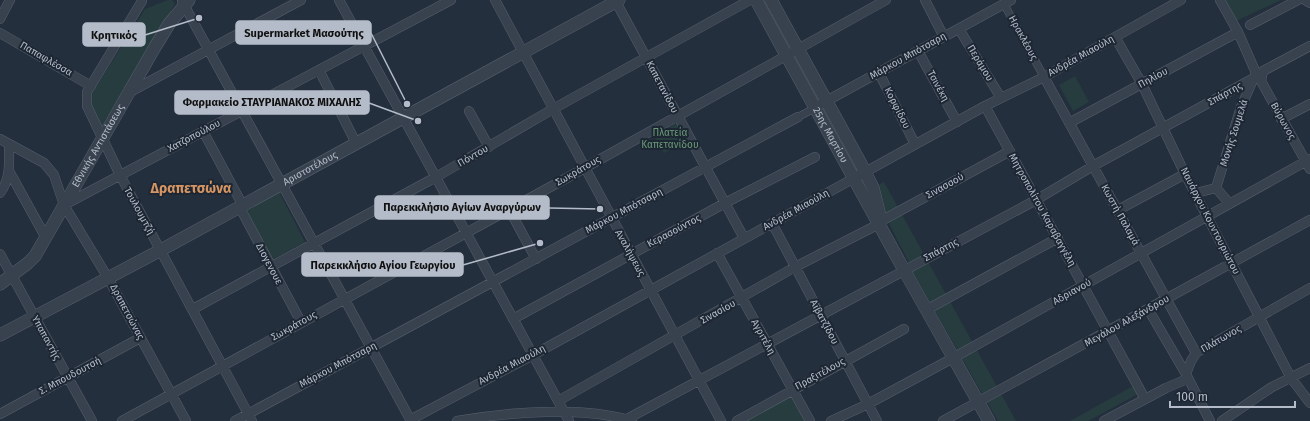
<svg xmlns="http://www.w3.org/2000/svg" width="1310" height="421" font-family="'Fira Sans',sans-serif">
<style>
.green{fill:#263c3f}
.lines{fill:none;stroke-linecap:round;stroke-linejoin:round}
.pedestrian-casing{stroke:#565f6c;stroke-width:8}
.minor-casing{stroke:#565f6c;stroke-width:10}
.tertiary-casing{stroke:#565f6c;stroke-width:13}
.pedestrian{stroke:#38414e;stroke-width:7}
.minor{stroke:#38414e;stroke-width:9}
.tertiary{stroke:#38414e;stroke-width:12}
.labels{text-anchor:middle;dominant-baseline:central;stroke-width:4;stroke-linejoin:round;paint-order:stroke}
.street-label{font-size:10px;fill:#b4bcc9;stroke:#1d2633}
.park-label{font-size:10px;fill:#6b9a76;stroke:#1d2633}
.district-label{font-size:14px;font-weight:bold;fill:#d59563;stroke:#1d2633}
.leader{fill:none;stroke:#b4bcc9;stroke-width:1.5}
.callout-dot{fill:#b4bcc9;stroke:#1d2633;stroke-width:1.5}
.callout{fill:#b4bcc9;stroke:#b4bcc9;stroke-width:1.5}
.callout-label{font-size:11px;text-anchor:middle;font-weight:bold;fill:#111}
</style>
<rect width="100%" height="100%" fill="#242f3e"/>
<path class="green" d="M168,0h4l3,4 -74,123 -11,-24 1,-8 54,-86z
M1225,0h56l-45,21z
M1075,76l14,26 -16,9 -14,-26z
M677,123l9,18 -22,12 -10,-17z
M884,182l132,239h-18l-85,-148c-6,-17 -16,-32 -23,-48 -5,-13 -8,-26 -12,-40z
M279,192l26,50 -33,18 -27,-50z
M1133,386l5,8 -50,27h-18z
M792,394l15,27h-64z"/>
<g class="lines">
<defs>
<path id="pedestrian" d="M1004,4l40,73
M798,117l17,-9"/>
<path id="minor" d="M339,0l230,421
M495,0l226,421
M615,0l129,238
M925,0l19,37
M1220,0l18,32 18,41 -15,34 -25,81 13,15
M1305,0l5,3
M142,1l-55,91v14l33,69 132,246
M182,1l229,420
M0,19l10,-19
M1250,25l48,-25
M959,29l42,69
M0,33l91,53
M1115,37l27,47 43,90 106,204 19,25
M1310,46l-47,25 -2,10 49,88
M918,51l39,71
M319,70l37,73
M879,73l36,71
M1044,77l152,276
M128,93l173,-93
M821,104l190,-104
M985,106l160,293
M469,111l20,36
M1281,119l29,-15
M1069,123l169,-91
M203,131l39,73
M0,139l44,24 10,12 10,30 44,73 78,143
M9,171l37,67
M0,193c11,-14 9,-31 9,-49
M1196,193l20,-5
M64,205l387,-205
M239,206l62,116
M509,209l27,50
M1118,210l67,-36
M881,221l129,-70
M772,223l105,198
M717,253l93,168
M0,254l92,167
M193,309l243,-132 117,-68 197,-109
M1148,309l38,65
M926,310l132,-72
M513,319l212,-116 90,-46
M558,401l237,-134 84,-43
M0,414l140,-76
M627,419l409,-219 57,-34 161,-88
M410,420l123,-65 452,-249 59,-29 137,-77
M122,421l441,-241 323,-180
M235,421l563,-304
M457,421c51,-9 125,-15 175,0
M737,421l167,-92
M831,421l37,-17 85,-46 357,-199
M943,421l367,-201
M1104,421l62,-33 21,-9
M1210,421l-24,-47 5,-13 5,-8 114,-65
M1222,421l50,-34 38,-19"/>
<g id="tertiary">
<path id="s1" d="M756,0l148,270 85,151"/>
<path d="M771,0l90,164 12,24 8,32"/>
<path id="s2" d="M0,284l28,-21 7,-7 120,-209 14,-23 20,-24"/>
<path id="s3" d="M0,335l161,-85 458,-250"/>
</g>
</defs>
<use href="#pedestrian" class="pedestrian-casing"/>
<use href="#minor" class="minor-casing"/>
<use href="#tertiary" class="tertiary-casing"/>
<use href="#pedestrian" class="pedestrian"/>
<use href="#minor" class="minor"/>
<use href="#tertiary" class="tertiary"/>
</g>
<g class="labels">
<g class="street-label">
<text transform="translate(1023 38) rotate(61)">Ηρακλέους</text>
<text transform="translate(908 56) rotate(-29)">Μάρκου Μπότσαρη</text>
<text transform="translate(1081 56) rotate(-29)">Ανδρέα Μιαούλη</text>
<text transform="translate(46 59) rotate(30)">Παπαφλέσσα</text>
<text transform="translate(980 63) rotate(59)">Περάμου</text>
<text transform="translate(1153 78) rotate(-28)">Πηλίου</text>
<text transform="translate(938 86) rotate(61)">Τσινέκη</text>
<text transform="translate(662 87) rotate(62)">Καπετανίδου</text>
<text transform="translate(1225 94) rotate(-29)">Σπάρτης</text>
<text transform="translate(897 108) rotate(63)">Κορφίδου</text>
<text transform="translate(1283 121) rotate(61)">Βύρωνος</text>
<text transform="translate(1234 133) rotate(-72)">Μονής Σουμελά</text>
<text stroke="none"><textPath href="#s1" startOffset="154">25ης Μαρτίου</textPath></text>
<text transform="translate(194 136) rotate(-28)">Χατζοπούλου</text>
<text stroke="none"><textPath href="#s2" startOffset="172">Εθνικής Αντιστάσεως</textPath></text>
<text transform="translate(473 156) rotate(-30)">Πόντου</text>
<text stroke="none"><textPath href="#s3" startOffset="352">Αριστοτέλους</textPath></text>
<text transform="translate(578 171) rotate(-30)">Σωκράτους</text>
<text transform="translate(945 186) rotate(-29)">Σινασσού</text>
<text transform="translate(796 210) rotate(-29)">Ανδρέα Μιαούλη</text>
<text transform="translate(1042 210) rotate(61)">Μητροπολίτου Καραβαγγέλη</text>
<text transform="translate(139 211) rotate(61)">Τουλουμτζή</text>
<text transform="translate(624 211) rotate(-28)">Μάρκου Μπότσαρη</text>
<text transform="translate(1120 215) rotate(61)">Κωστή Παλαμά</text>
<text transform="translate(1210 221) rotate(63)">Ναυάρχου Κουντουριώτου</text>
<text transform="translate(674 231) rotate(-28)">Κερασούντος</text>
<text transform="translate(941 250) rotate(-28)">Σπάρτης</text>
<text transform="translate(630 253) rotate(61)">Αναλήψεως</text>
<text transform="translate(269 264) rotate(62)">Διογενουε</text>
<text transform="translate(1072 292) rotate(-29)">Αδριανού</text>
<text transform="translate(127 312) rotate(62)">Δραπετσώνας</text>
<text transform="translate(718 312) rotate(-29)">Σινασίου</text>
<text transform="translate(1127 321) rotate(-29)">Μεγάλου Αλεξάνδρου</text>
<text transform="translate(824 322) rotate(62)">Αϊβατζίδου</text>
<text transform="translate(294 326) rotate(-29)">Σωκράτους</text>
<text transform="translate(763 337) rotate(61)">Αγριτέλη</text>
<text transform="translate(46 338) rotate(61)">Υπαπαντής</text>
<text transform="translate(1221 339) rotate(-30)">Πλάτωνος</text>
<text transform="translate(338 365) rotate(-28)">Μάρκου Μπότσαρη</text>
<text transform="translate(512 365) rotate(-28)">Ανδρέα Μιαούλη</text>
<text transform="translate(820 374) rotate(-29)">Πραξιτέλους</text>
<text transform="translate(70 376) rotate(-28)">Σ. Μπουδουτσή</text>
</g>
<g class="park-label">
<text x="670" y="133">Πλατεία<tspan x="670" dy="12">Καπετανίδου</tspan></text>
</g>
<g class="district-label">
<text x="191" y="188">Δραπετσώνα</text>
</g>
</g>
<path class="leader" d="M407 104L371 33M199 18L145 35M418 121L369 103M600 209L549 208M540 243L463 265"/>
<g class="callout-dot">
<circle cx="407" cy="104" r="4"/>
<circle cx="199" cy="18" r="4"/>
<circle cx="418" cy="121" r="4"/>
<circle cx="600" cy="209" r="4"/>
<circle cx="540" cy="243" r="4"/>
</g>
<g class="callout">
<rect x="236" y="21" width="135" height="23" rx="4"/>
<rect x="83" y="23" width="62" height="23" rx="4"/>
<rect x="175" y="91" width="194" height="23" rx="4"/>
<rect x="375" y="196" width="174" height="23" rx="4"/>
<rect x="302" y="253" width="161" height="23" rx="4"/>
</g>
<g class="callout-label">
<text x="304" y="37">Supermarket Μασούτης</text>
<text x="114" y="39">Κρητικός</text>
<text x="272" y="106">Φαρμακείο ΣΤΑΥΡΙΑΝΑΚΟΣ ΜΙΧΑΛΗΣ</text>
<text x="462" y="211">Παρεκκλήσιο Αγίων Αναργύρων</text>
<text x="383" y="269">Παρεκκλήσιο Αγίου Γεωργίου</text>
</g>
<path d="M1170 401v6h125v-6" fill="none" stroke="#b4bcc9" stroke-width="2"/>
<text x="1176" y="401" font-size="12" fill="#b4bcc9" stroke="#1d2633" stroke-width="3" paint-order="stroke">100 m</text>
</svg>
